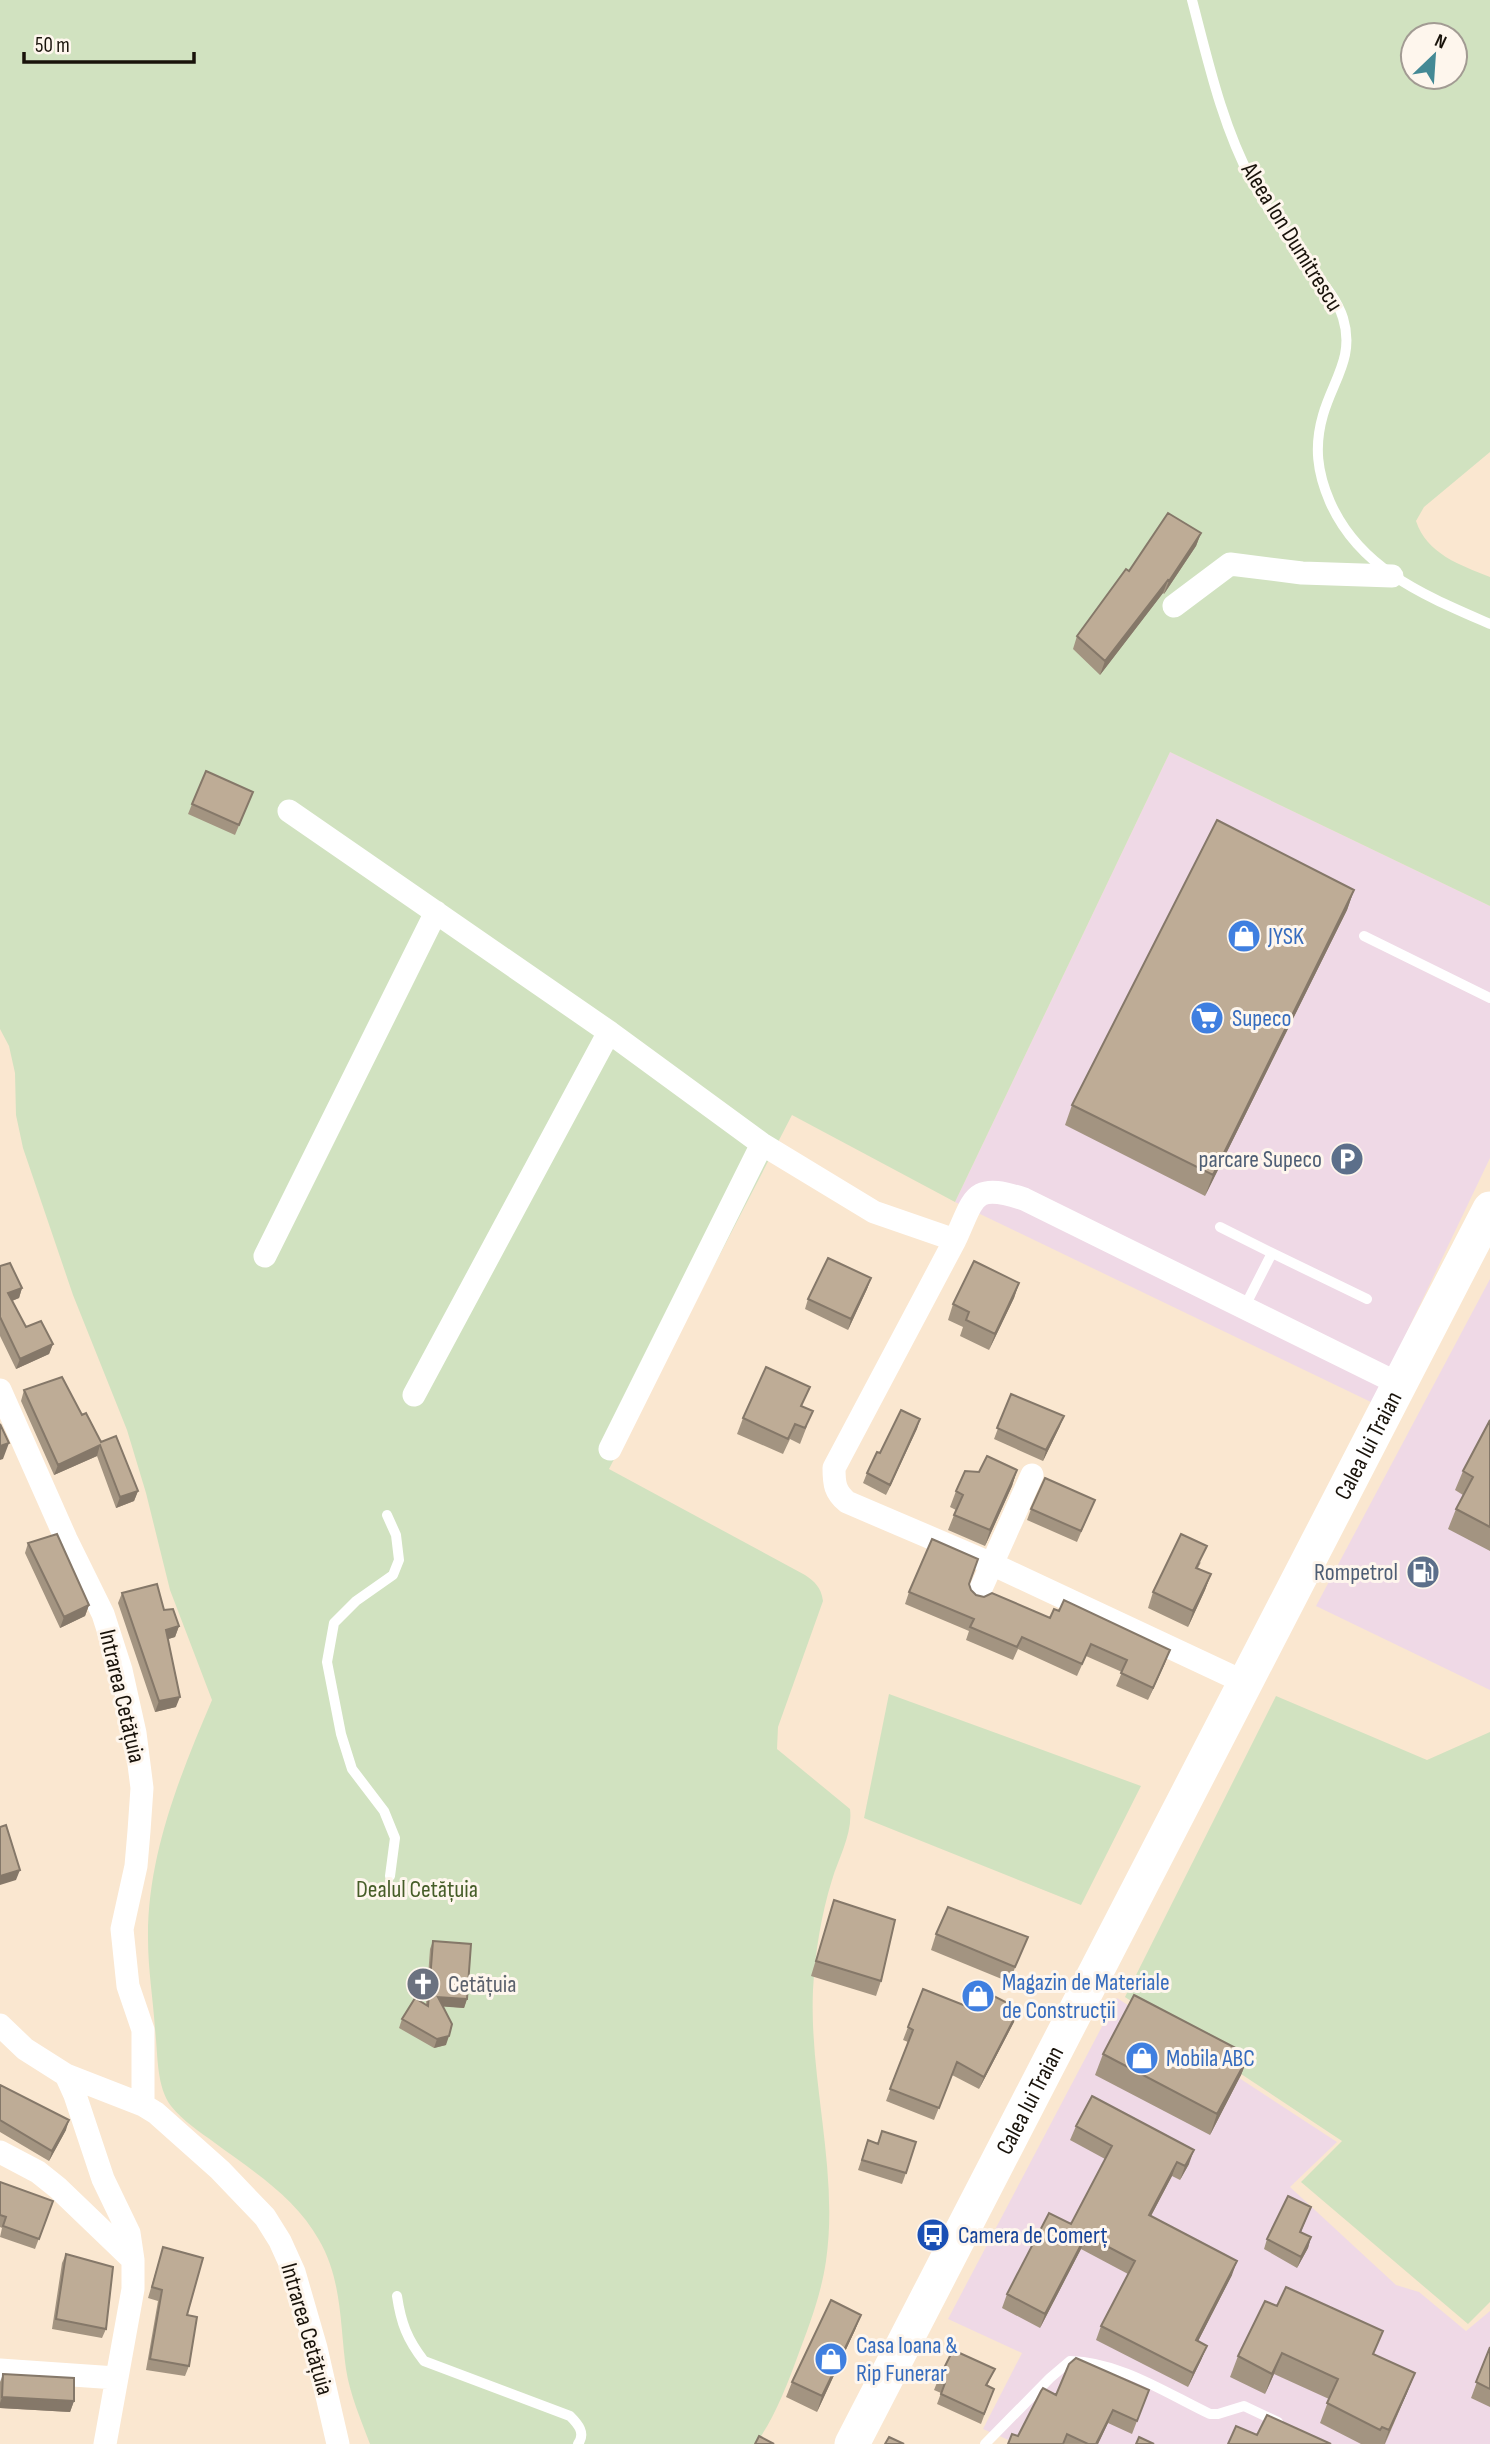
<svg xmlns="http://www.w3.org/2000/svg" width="1490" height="2444" font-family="'Sofia Sans Condensed',sans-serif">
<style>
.commercial{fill:#efd9e6}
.green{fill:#d1e2c0;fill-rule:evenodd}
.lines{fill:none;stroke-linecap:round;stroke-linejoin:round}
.service{stroke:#fff;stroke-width:10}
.minor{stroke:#fff;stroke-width:23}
.primary{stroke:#fff;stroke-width:35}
.wall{fill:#a39481}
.shaded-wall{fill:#857869}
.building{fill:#beac96;stroke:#857869;stroke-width:2}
.labels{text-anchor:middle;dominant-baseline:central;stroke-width:6;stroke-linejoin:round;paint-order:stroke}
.street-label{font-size:24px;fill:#19130b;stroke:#fef6ed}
.shop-label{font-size:24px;fill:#366cbe;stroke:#fef6ed;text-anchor:start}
.service-label{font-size:24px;fill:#4e5e75;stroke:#fef6ed;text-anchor:end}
.park-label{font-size:24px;fill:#465d28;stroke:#fef6ed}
.worship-label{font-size:24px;fill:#5b616d;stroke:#fef6ed;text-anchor:start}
.transit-label{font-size:24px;fill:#164399;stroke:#fef6ed;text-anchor:start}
</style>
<rect width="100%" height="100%" fill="#fae7d0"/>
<path class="commercial" d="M1170,752l320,154v252l-117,245 -418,-201z
M1490,1279v411l-174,-84z
M1117,1998l220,144 -47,45 106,98 23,7 47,39 24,-20v133h-472l-35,-15 39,-76 -74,-34z"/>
<path class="green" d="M0,0h1490v452l-66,55 -8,14c11,33 44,44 74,56v329l-320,-154 -215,450 -163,-87 -183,354 196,106c10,7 16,12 18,26l-45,126 -1,22 73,60c3,24 -11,48 -18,71 -11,35 -17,74 -19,110 -4,90 26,181 13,271 -5,34 -17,65 -29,97 -9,25 -25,66 -42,86h-385c-9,-24 -20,-49 -24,-75 -6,-44 -4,-90 -27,-129 -23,-42 -66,-69 -104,-97 -15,-11 -32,-22 -44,-37 -15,-20 -13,-53 -16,-77 -2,-30 -7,-60 -7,-90 -1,-83 32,-164 64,-239l-42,-110 -24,-97 -19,-63 -54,-135 -50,-147 -7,-33 -1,-42 -6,-27 -9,-17zM1413,35h42v42h-42z
M889,1694l252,92 -60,119 -217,-87z
M1276,1696l151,64 63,-28v570l-22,22 -167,-142 41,-41 -217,-144z"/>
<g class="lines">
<path class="service" d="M1192,0c16,61 30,125 60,181 14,26 32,52 50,76 14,19 34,38 41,61 12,39 -10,62 -20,97 -9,31 -6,57 7,87 30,68 96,94 160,122
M1364,936l126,62
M1220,1227l52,26 -28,55
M1272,1253l95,46
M387,1515l9,20 3,25 -6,15 -37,26 -22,22 -7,39 14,72 11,35 32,42 11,27 -5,38
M397,2296c4,27 10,43 27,65l146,55c8,8 16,17 8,28
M985,2444l65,-66 20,-17c50,1 96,32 140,53h8l26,-8 34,16"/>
<path class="minor" d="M1174,606l56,-42 72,9 90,3
M289,811l320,221 153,112 112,68 81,28 -121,228c0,16 1,24 13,34l145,62 254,119
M955,1240c20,-43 17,-58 69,-41l375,185
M265,1256l171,-344
M0,1390l66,149 37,75 18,56 14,63 7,55 -3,43 -3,35 -14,63 6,57 15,44v75
M414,1395l195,-363
M610,1449l152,-305
M978,1595l54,-120
M0,2025l25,24 41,26 77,30 13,8 64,57 45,47 15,24 14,31 22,76 22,96
M66,2075l9,20 28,84 26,54 4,27v29l-28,155
M0,2152l38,20 20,16 75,72
M0,2370l116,8"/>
<path class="primary" id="s1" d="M852,2444l638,-1235"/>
</g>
<path class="wall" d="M1201,533l-5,13 -32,48 -1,-1 -63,82 -27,-26 4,-13 52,-65z
M253,792l-18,43 -47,-21 4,-10z
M1354,890l-7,20 -142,286 -140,-71 7,-20z
M0,1266l22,22 -3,10 -7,3 14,26 27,17 -4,10 -33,15 -16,-33z
M871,1278l-4,11 -19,41 -43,-21 3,-10z
M1019,1283l-5,15 -25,52 -29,-14 3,-9 -15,-7 5,-16z
M24,1390l58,25 56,76 -4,10 -18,7 -19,-52 -43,19 -33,-74z
M1011,1394l49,32 -17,35 -49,-22z
M802,1406l5,20 -7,18 -10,-5 -7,15 -46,-20 6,-16z
M920,1419l-34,76 -23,-12 4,-10 13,-20z
M1490,1420v131l-42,-22 8,-20 7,-14 -8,-5 8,-19z
M1017,1470l-5,16 -27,60 -37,-16 8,-20 -6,-3 6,-16 23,-19z
M1095,1500l-18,42 -50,-22 4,-11z
M28,1543l61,62 -4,11 -25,12 -35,-75z
M1201,1562l-3,6 13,6 -6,16 -17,37 -40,-19 5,-16z
M969,1584l2,6 5,5 74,23 115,45 -17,37 -32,-14 6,-14 -36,-16 -9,20 -59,-27 -5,11 -47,-20 3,-9 -64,-27 4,-12z
M122,1593l42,17 15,16 -4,11 -7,2 8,68 -21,5 -37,-109z
M834,1900l47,81 -5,15 -65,-20z
M936,1934l92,3 -19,45 -78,-32z
M433,1941l34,58 -3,9 -21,-2 3,39 -12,3 -35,-20 3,-9 24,-15 4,-55z
M976,2010l38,12 -35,67 -27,-14 -18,45 -48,-19 22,-59 -5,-2 5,-13z
M1103,2054l146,1 -8,20 -31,60 -115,-60z
M0,2085l66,45 -17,31 -49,-29z
M1076,2126l113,38 -9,16 -8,-4 -21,40 81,59 -34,66 9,5 -6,14 -13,27 -92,-47 5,-14 27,-52 -47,-25 -41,79 -38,-20 5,-14 64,-70 34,-65 -35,-19z
M882,2131l24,42 -4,11 -44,-14 10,-30 10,3z
M0,2182l53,19 -18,48 -35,-12 2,-9 -2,-1z
M1311,2207l-10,25 10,5 -3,11 -11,20 -33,-19 3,-10z
M163,2247l24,68 2,51 -4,10 -39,-6 12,-69 -10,-3z
M66,2254l40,75 -4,9 -50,-9 10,-66z
M1265,2301l109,54 41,18 -8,20 -22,51h-24l-41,-21 9,-24 -55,-25 -9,20 -35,-17 8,-21z
M861,2315l-6,15 -38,82 -31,-15 6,-15z
M1490,2347v60l-19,-9z
M995,2369l-8,17 7,3 -13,35 -44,-20 4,-11 -7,-3 4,-10z
M3,2374l71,27 -4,11 -70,-4v-26z
M1149,2390l-17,44 -24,-11 -10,21h-90l10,-8 38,-41z"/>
<path class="shaded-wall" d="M1201,533l-5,13 -32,48 5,-13z
M1168,580l-5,13 -63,82 5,-14z
M1354,890l-7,20 -142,286 8,-21z
M871,1278l-4,11 -19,41 3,-11z
M1019,1283l-5,15 -25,52 6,-16z
M22,1288l-3,10 -15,6 4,-11z
M53,1344l-4,10 -33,15 4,-10z
M1064,1416l-4,10 -17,35 3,-11z
M920,1419l-3,10 -31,66 4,-10z
M9,1443l-6,16 -3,1v-14z
M100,1445l-3,11 -43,19 4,-10z
M1017,1470l-5,16 -27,60 5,-16z
M138,1491l-4,10 -18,7 4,-11z
M1211,1574l-6,16 -17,37 5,-16z
M89,1605l-4,11 -25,12 4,-11z
M179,1626l-4,11 -13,4 4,-11z
M1170,1650l-5,13 -17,37 5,-12z
M180,1697l-4,10 -21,5 4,-11z
M20,1870l-4,10 -16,5v-9z
M438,1997l29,2 -3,9 -29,-2z
M1019,2009l-5,13 -35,67 5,-12z
M449,2036l-3,9 -12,3 3,-9z
M1249,2055l-8,20 -31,60 7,-21z
M69,2120l-3,10 -17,31 3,-10z
M1194,2150l-5,14 -9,16 5,-14z
M1177,2162l-5,14 -28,53 5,-14z
M1086,2235l-5,14 -41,79 5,-14z
M1311,2237l-3,11 -11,20 4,-11z
M1237,2261l-5,14 -41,80 5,-15z
M861,2315l-6,15 -38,82 5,-16z
M1207,2346l-6,14 -13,27 5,-14z
M1282,2353l-8,21 -9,20 7,-20z
M1415,2373l-8,20 -23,51 5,-14z
M2,2397l72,4 -4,11 -70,-4v-5z
M1113,2410l-5,13 -10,21h-2z"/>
<path class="building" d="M1168,513l33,20 -32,48 -1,-1 -63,81 -28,-25 49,-67 3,2z
M206,771l47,21 -14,33 -47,-21z
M1217,820l137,70 -141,285 -141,-70z
M828,1258l43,20 -20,41 -43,-20z
M974,1261l45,22 -24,51 -29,-14 3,-8 -16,-8z
M10,1263l12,25 -14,5 18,34 15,-6 12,23 -33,15 -20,-42v-51z
M766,1367l44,20 -9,19 12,5 -8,17 -10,-4 -7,15 -45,-21z
M62,1377l20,38 4,-2 15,29 15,-6 22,55 -18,6 -20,-52 -42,20 -34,-75z
M1011,1394l53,22 -18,34 -49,-22z
M901,1410l19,9 -30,66 -23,-12 10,-21 3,1z
M1490,1420v107l-34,-18 17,-32 -10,-6z
M0,1424l9,19 -9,3z
M987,1456l30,14 -27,60 -36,-15 9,-20 -7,-4 9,-20 14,1z
M1045,1478l50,22 -14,31 -50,-22z
M57,1534l32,71 -25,12 -36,-74z
M1181,1534l26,12 -11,22 15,6 -18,37 -40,-19z
M932,1539l46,20 -9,25 2,6 5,5 8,2 8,-4 58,25 4,-9 5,2 5,-11 106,50 -17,38 -32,-15 6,-13 -36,-16 -9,20 -60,-27 -5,10 -47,-20 4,-8 -65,-27z
M157,1584l7,26 9,-1 6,17 -13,4 14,67 -21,4 -37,-108z
M6,1825l14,45 -20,6v-49z
M834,1900l61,20 -14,61 -65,-20z
M948,1907l80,30 -13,30 -79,-33z
M433,1941l38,3 -4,55 -29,-2 14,27 -3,12 -12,3 -35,-20 13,-21 13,8z
M923,1989l53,21 10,-18 33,17 -35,68 -27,-15 -18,46 -49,-19 23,-59 -5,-3z
M1134,1995l115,60 -32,59 -114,-60z
M0,2085l69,35 -17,31 -52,-31z
M1092,2096l102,54 -9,16 -8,-4 -28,53 88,46 -41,79 11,6 -14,27 -92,-47 34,-65 -49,-26 -41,79 -38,-20 42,-81 22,11 41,-78 -36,-20z
M882,2131l34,11 -10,31 -44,-13 6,-20 10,4z
M0,2182l53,19 -14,38 -36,-13 3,-9 -6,-2z
M1288,2196l23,11 -11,25 11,5 -10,20 -34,-18z
M163,2247l40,11 -16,57 10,2 -8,49 -39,-7 12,-69 -10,-3z
M66,2254l47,13 -7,62 -50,-10z
M1286,2287l97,44 -10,23 42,19 -26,57 -7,-3 -2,3 -53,-27 11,-24 -56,-26 -10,21 -34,-18 27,-55 12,5z
M831,2300l30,15 -39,81 -30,-14z
M1490,2347v42l-14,-7z
M953,2350l42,19 -9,16 8,4 -10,25 -43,-20 4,-11 -7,-3z
M1076,2358l73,32 -12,31 -24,-11 -17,34h-8l-21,-10 -4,10h-55l4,-10 6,2 23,-45 2,-3 13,7 13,-31z
M3,2374l71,4v23l-72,-4z
M1267,2415l64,29h-103l8,-18 21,9z
M759,2436l15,8h-19z
M889,2437l15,7h-19z
M1139,2437l15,7h-18z"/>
<defs>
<symbol id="shop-disc" viewBox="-11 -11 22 22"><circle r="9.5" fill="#3f7fe0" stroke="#fef6ed"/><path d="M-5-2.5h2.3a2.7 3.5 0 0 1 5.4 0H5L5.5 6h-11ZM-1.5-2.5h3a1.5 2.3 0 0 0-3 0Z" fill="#fff"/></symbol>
<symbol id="supermarket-disc" viewBox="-11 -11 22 22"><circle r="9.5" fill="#3f7fe0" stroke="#fef6ed"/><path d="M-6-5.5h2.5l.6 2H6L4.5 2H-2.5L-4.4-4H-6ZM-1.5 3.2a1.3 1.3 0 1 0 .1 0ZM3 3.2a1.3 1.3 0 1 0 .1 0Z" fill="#fff"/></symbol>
<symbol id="parking-disc" viewBox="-11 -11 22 22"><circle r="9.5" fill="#5c6f8a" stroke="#fef6ed"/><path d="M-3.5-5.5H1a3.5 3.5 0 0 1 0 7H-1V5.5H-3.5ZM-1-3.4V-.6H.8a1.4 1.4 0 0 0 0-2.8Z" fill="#fff"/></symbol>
<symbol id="fuel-disc" viewBox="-11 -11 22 22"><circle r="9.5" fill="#5c6f8a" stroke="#fef6ed"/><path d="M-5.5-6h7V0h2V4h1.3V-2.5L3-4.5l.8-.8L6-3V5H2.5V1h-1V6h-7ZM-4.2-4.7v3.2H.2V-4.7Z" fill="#fff"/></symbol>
<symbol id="church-disc" viewBox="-11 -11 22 22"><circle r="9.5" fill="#6b7280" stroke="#fef6ed"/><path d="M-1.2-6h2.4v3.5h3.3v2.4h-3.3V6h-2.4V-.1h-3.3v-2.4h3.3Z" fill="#fff"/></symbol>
<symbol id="bus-disc" viewBox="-11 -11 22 22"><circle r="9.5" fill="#1a4fb4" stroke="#fef6ed"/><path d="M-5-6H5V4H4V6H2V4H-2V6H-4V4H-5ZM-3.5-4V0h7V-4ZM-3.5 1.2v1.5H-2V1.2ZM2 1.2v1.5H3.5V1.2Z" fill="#fff"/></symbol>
</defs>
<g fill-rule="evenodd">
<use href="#shop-disc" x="1225" y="917" width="38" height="38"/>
<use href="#supermarket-disc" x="1188" y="999" width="38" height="38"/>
<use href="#parking-disc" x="1328" y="1140" width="38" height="38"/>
<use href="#fuel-disc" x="1404" y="1553" width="38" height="38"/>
<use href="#church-disc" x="404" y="1965" width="38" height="38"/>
<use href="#shop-disc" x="959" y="1977" width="38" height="38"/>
<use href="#shop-disc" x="1123" y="2039" width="38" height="38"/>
<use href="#bus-disc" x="914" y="2216" width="38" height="38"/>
<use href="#shop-disc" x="812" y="2340" width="38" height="38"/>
</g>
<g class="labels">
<g class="street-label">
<text transform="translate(1292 237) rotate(58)">Aleea Ion Dumitrescu</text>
<text stroke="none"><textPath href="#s1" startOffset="1124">Calea lui Traian</textPath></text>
<text transform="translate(122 1696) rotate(77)">Intrarea Cetățuia</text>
<text stroke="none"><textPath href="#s1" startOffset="387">Calea lui Traian</textPath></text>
<text transform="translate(307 2329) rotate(74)">Intrarea Cetățuia</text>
</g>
<g class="shop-label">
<text x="1268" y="936">JYSK</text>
<text x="1232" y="1018">Supeco</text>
<text x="1002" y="1982">Magazin de Materiale<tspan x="1002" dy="28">de Construcții</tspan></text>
<text x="1166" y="2058">Mobila ABC</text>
<text x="856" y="2345">Casa Ioana &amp;<tspan x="856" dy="28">Rip Funerar</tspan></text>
</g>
<g class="service-label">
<text x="1322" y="1159">parcare Supeco</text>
<text x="1398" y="1572">Rompetrol</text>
</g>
<g class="park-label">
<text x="417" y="1889">Dealul Cetățuia</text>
</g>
<g class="worship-label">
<text x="448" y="1984">Cetățuia</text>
</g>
<g class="transit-label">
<text x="958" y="2235">Camera de Comerț</text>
</g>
</g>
<g transform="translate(1434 56) rotate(25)"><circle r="33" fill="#fef6ed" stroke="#a29b93" stroke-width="2"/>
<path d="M0-5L12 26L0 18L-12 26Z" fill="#448995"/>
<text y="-10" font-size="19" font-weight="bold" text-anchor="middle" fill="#19130b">N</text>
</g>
<path d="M24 52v10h170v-10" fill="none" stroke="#19130b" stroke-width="3.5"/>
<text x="35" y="52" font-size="21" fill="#19130b" stroke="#fef6ed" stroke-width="5" paint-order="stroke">50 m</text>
</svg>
